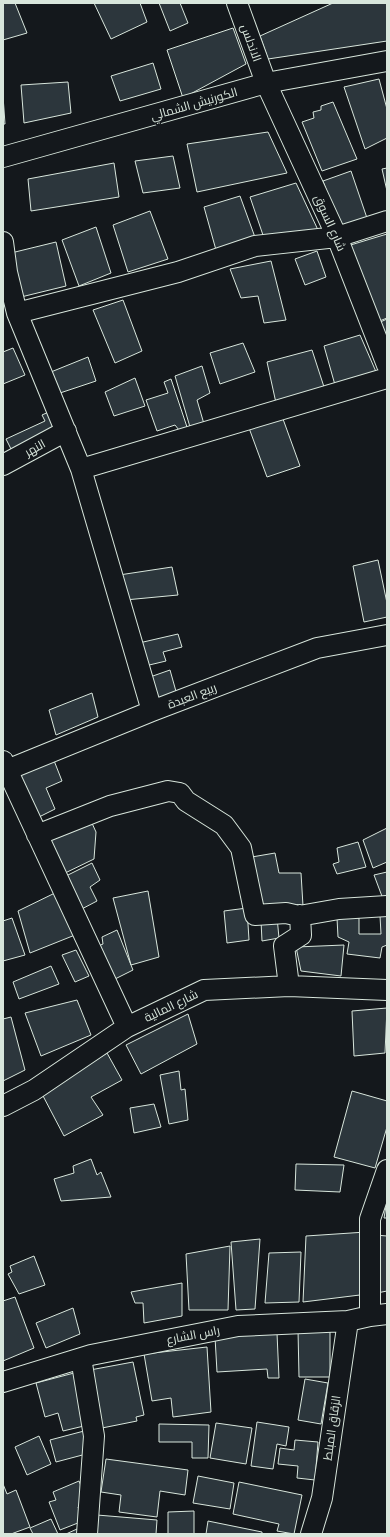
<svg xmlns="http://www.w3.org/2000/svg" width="390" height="1537" font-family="'Public Sans',Cairo,sans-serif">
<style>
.building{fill:#2c363c;stroke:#d8e6dc}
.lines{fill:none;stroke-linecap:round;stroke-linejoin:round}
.minor-casing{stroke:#d8e6dc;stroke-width:22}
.minor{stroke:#14181c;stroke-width:20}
.labels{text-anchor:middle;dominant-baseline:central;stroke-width:3;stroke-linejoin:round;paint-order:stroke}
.street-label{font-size:12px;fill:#d8e6dc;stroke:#14181c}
</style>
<rect width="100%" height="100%" fill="#14181c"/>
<path class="building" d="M3,3h12l12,30 -24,7z
M94,3h46l7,19 -36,17z
M159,3h21l8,20 -18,8z
M333,3h54v38l-119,18 -8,-23z
M233,28l13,36 -63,34 -16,-48z
M153,63l8,26 -41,12 -9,-25z
M379,79l8,30v29l-22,11 -21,-62z
M68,82l3,31 -47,10 -3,-38z
M3,96l2,28h-2z
M333,102l24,57 -35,12 -20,-49 12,-4 -1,-6 8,-2v-4z
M268,132l19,41 -90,19 -10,-48z
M173,156l7,32 -37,5 -8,-32z
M114,163l5,34 -88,14 -3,-32z
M387,168v23l-5,-22z
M351,171l17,50 -28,7 -17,-47z
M296,183l22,47 -53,11 -15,-44z
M240,196l16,44 -40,10 -12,-43z
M150,211l18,48 -40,13 -15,-47z
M96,227l15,46 -32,13 -17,-46z
M387,234v84l-15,6 -28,-77z
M56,242l10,44 -45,11 -10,-44z
M317,251l9,26 -21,8 -10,-26z
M271,261l15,59 -22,3 -6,-27 -17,2 -11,-29z
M123,300l19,51 -27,12 -22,-53z
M387,319v29l-11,-24z
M360,335l17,39 -42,11 -11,-39z
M243,343l12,29 -35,12 -10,-31z
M13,348l12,27 -22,9v-32z
M312,350l13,40 -49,13 -9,-41z
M88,357l8,24 -42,14 -8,-21z
M202,366l8,27 -13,7 7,24 -14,3 -15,-51z
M135,378l10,28 -31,10 -9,-24z
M171,379l16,48 -8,3 -4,-5 -18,6 -11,-31 22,-7 -4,-11z
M53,410l10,21 -50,22 -7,-14 39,-18 -3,-6z
M283,419l17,47 -33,11 -18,-49z
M378,560l9,43v14l-23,5 -11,-56z
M172,567l6,28 -53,5 -6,-25z
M178,634l4,13 -19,5 3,9 -21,5 -6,-23z
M170,670l7,25 -19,4 -8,-22z
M92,693l6,24 -42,18 -7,-25z
M53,758l9,23 -16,7 9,21 -22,11 -18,-44z
M91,821l5,11 -2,27 -33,16 -16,-35z
M387,828v34l-14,6 -10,-28z
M358,842l8,25 -29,7 -4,-10 6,-2 -2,-14z
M275,853l4,20h22l2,33 -42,1 -15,-49z
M92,863l8,17 -10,7 7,14 -21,11 -14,-34z
M387,872v26l-4,1 -9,-24z
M59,891l21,42 -50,20 -12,-42z
M148,891l11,66 -28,8 -18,-67z
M247,908l2,32 -22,3 -3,-32z
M380,916h7v29l-5,2 -2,11 -33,-4 2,-12 -11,-5 -1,-19h22v16h22z
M277,917l2,21 -17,3 -1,-20z
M12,918l13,37 -22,6v-40z
M117,930l16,40 -20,10 -17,-33 7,-3 -1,-7z
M344,945l-3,31 -40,-5 -5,-24z
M76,950l13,26 -14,6 -13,-27z
M51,966l8,18 -40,15 -6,-17z
M77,1000l14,35 -50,21 -16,-43z
M387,1008l-2,45 -31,3 -2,-45z
M188,1014l9,30 -56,30 -15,-29z
M11,1017l14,53 -22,11v-62z
M107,1053l15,27 -31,17 12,18 -39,21 -22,-42z
M179,1071l2,19 4,-1 3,31 -19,4 -9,-49z
M352,1091l35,10v26l-12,41 -41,-11z
M154,1104l7,23 -27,6 -4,-25z
M91,1159l6,16 4,-3 10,25 -50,4 -7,-22 20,-6 -1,-7z
M296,1164l48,1 -4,27 -45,-2z
M387,1200v18h-3z
M366,1232l2,62 -65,8 3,-66z
M375,1235l12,1v55l-10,2z
M260,1239l-5,70 -19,1 -5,-68z
M230,1246l-2,64h-39l-3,-56z
M301,1252l-2,50 -34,1 4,-50z
M34,1256l11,29 -26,9 -11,-20 4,-2 -2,-6z
M182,1283v33l-38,7 -1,-20h-8l-4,-11z
M15,1297l19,51 -31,13v-60z
M73,1308l7,26 -34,14 -10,-25z
M298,1330h32v47h-31z
M277,1333l2,45h-11l-1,-9 -50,3 -2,-35z
M207,1347l4,65 -38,5 -2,-19 -19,3 -8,-47z
M133,1362l11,53 -8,2 1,4 -35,7 -12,-58z
M74,1373l14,52 -25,6 -5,-18 -13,4 -9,-34z
M305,1379l23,4 -7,41 -23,-4z
M257,1422l32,5 -3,19 -9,-2 -4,25 -22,-3z
M216,1423l36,5 -6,36 -36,-6z
M159,1424l50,1 -1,33h-16v-16h-33z
M84,1431l6,22 -34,9 -6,-22z
M39,1436l12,28 -24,11 -12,-28z
M295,1440l23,2 -3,38 -18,-2 1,-12 -20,-2 2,-16 14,2z
M106,1459l82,11 -3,25 -25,-4 -3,26 -38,-5 2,-17 -20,-3z
M198,1476l36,7 -4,26 -37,-6z
M79,1481l9,22 -10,4 5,14 -23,9 -11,-28 7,-2 -3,-8z
M239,1482l63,13 -8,39 -17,-3 2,-7 -46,-10z
M3,1484l4,10 9,-4 14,37 -19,7h-8z
M194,1511v23h-26v-22z
M97,1515l60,5 -1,14h-60z
M51,1519l7,15h-25l-3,-6z
M208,1521l54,11v2h-56z
M77,1529l2,5h-13z"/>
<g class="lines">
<defs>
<path id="minor" d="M237,3l29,80 71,154 50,128
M3,157l263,-74 121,-22
M3,242l4,30 10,41 64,156 71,242
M17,313l161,-41 77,-26 82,-9 50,-16
M3,465l63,-34
M81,469l306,-91
M3,761l124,266
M3,773l4,-3 145,-59 165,-63 70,-13
M37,835l73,-29 58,-15 12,2 6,8 38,24 17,23 14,67 31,-2 13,3 40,-7 48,-3
M289,986l-5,-40 17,-11 -1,-20
M3,1106l31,-16 93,-63 77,-37 85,-4 98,4
M370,1316v-97l17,-49
M81,1358l13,78 -7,98
M3,1382l88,-27 147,-29 110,-5 22,-5 17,-2
M311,1534l11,-36 26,-177"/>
</defs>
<use href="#minor" class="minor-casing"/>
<use href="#minor" class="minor"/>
</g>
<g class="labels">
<g class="street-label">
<text transform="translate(251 43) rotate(70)">الاندلس</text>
<text transform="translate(194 104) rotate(-16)">الكورنيش الشمالي</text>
<text transform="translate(330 223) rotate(66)">شارع السوق</text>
<text transform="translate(35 448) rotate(-29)">النهر</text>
<text transform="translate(192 696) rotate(-21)">ربيع العبدة</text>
<text transform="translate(171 1006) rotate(-26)">شارع المالية</text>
<text transform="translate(193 1335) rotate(-11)">راس الشارع</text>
<text transform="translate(332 1428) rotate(-82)">الزقاق المبلط</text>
</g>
</g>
<rect width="390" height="1537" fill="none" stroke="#d8e6dc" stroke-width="8"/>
</svg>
